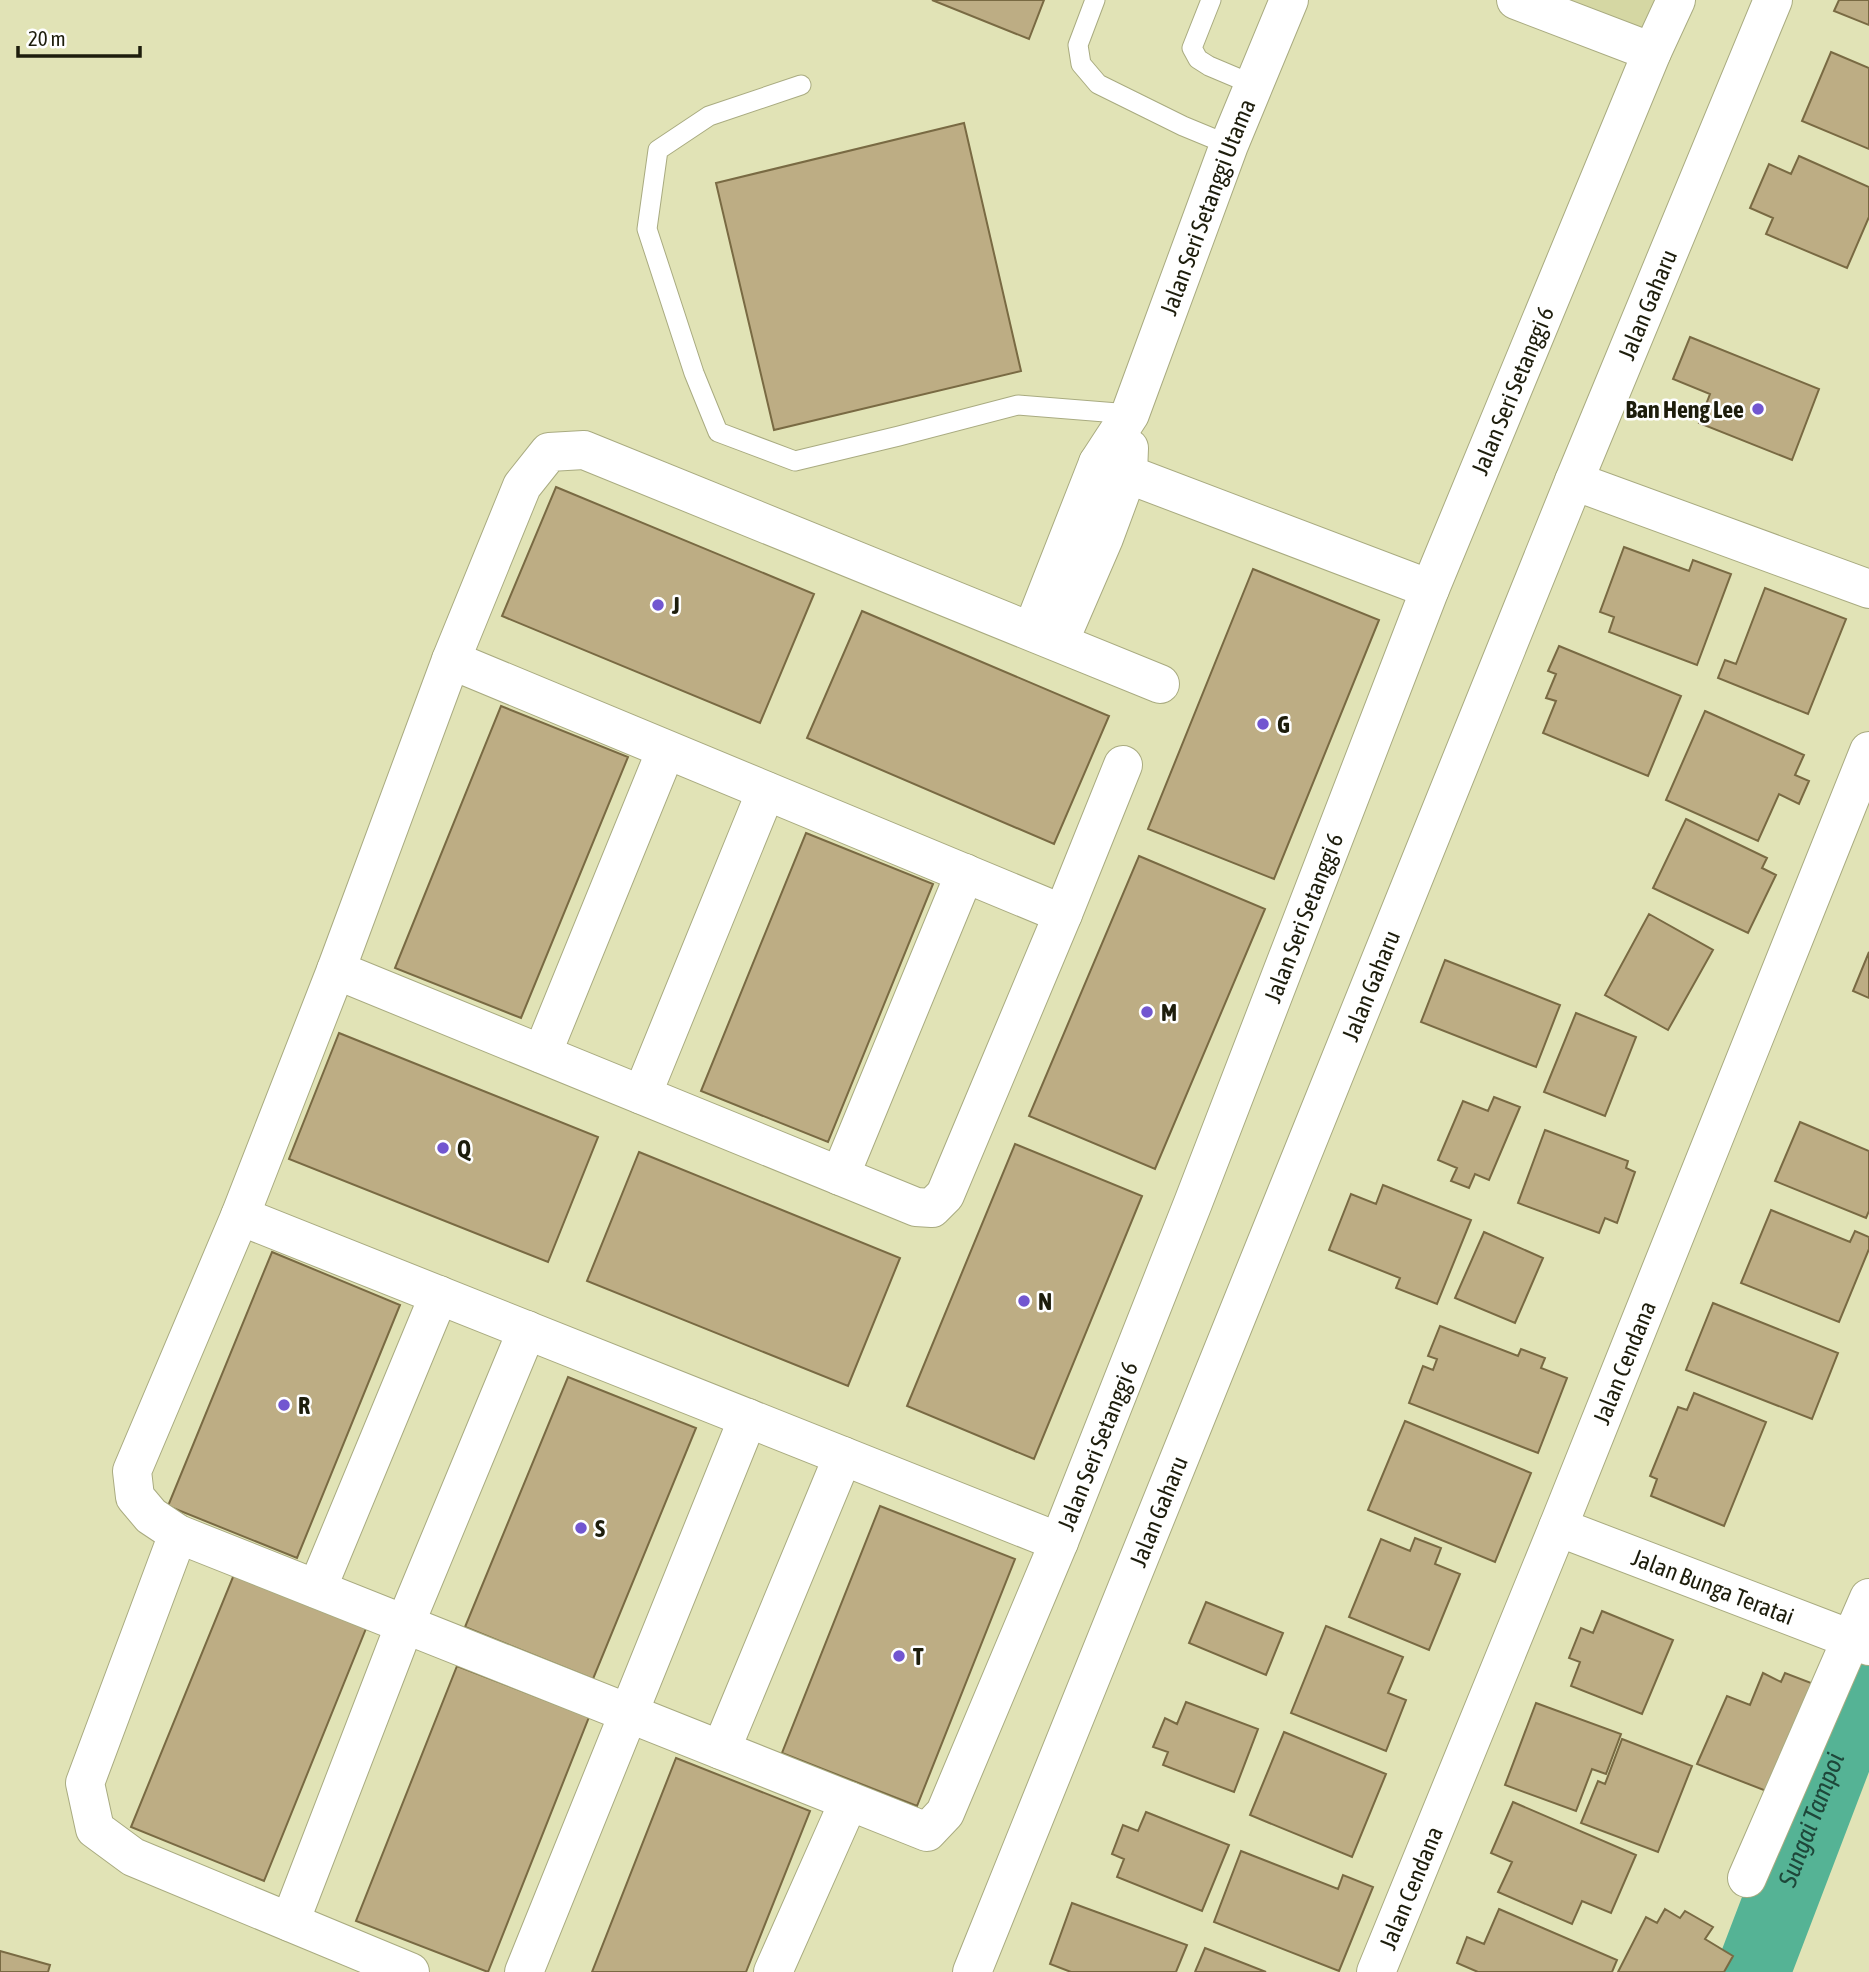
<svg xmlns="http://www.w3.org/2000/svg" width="1869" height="1972" font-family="'Asap Condensed',sans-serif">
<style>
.built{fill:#d5d7a3}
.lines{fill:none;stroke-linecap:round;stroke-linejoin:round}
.river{stroke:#55b395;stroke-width:74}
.building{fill:#bdad84;stroke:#796a43;stroke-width:2}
.service-casing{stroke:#a9ab80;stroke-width:21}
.minor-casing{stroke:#a9ab80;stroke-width:40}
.service{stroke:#fff;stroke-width:19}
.minor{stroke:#fff;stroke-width:38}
.poi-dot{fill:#7256d0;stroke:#fff;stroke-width:2.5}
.labels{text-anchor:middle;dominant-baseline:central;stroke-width:5;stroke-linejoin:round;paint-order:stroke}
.street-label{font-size:24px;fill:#1d1d0c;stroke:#fff}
.poi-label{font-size:24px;font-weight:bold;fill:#1d1d0c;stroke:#fff;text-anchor:start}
.water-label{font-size:26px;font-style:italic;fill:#1e473a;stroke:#fff}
</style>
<rect width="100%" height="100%" fill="#e1e3b6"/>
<path class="built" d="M1557,0h103l-15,34z"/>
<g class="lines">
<path class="river" id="s1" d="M1753,1972l116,-304"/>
</g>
<path class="building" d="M932,0h112l-15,39z
M1839,0h30v25l-35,-14z
M1831,52l38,16v81l-67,-28z
M964,123l57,248 -247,59 -58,-247z
M1799,156l70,31v30l-22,51 -81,-34 7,-16 -23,-10 19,-44 22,10z
M1690,337l129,52 -27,71 -93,-37 11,-29 -37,-15z
M556,487l258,107 -54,129 -258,-107z
M1624,547l65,24 4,-11 38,14 -34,91 -88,-33 5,-15 -14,-5z
M1253,569l126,51 -105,259 -126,-50z
M1765,588l81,31 -38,95 -90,-36 7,-18 11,4z
M862,611l247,105 -55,128 -247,-106z
M1559,646l122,50 -33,80 -105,-43 13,-32 -10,-3 10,-24 -8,-3z
M501,706l127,51 -107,261 -126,-50z
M1705,711l99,44 -9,20 14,6 -10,23 -20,-10 -21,47 -92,-41z
M1686,819l81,39 -5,10 14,7 -28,58 -95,-45z
M806,833l127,51 -105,258 -127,-51z
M1139,856l126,53 -110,260 -126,-53z
M1649,914l64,36 -45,80 -63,-35z
M1869,952v46l-16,-7z
M1445,960l115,45 -24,62 -115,-45z
M1576,1013l60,24 -31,79 -61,-24z
M339,1033l259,104 -50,125 -259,-103z
M1494,1097l26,10 -31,73 -14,-6 -6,14 -18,-7 6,-13 -19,-8 25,-59 25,10z
M1800,1122l69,29v60l-3,7 -91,-37z
M1545,1130l83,31 -2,7 9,4 -18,51 -12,-5 -6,15 -81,-30z
M1015,1144l127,52 -108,263 -127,-53z
M639,1152l261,106 -52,128 -261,-105z
M1383,1185l88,35 -34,84 -41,-16 4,-10 -71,-28 22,-56 25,10z
M1771,1210l79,32 5,-11 14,6v12l-30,73 -98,-39z
M1484,1232l59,26 -28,65 -60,-25z
M272,1252l128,53 -103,253 -129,-52z
M1713,1303l125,50 -26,66 -126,-49z
M1440,1326l78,30 3,-7 24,9 -4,10 26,10 -29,75 -129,-50 14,-37 10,4 4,-11 -9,-3z
M568,1377l128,51 -103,251 -128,-52z
M1694,1393l72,29 -42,104 -73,-30 6,-17 -7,-3 28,-69 9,3z
M1405,1421l126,52 -36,89 -127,-52z
M880,1506l135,53 -98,247 -135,-53z
M1415,1538l26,10 -6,16 25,10 -31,76 -80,-33 32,-78 29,12z
M235,1572l132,54 -103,255 -133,-54z
M1206,1602l77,31 -17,42 -77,-32z
M1602,1611l71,29 -31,74 -71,-28 9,-24 -11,-4 12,-30 12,5z
M1326,1626l77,31 -15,36 18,7 -20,51 -95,-38z
M457,1666l132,51 -101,255 -132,-51z
M1763,1673l18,9 4,-9 34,13 -45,108 -77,-30 30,-68 23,9z
M1186,1702l72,27 -24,63 -71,-27 5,-13 -15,-5 12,-29 12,6z
M1536,1703l85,31 -15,40 -14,-5 -16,42 -71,-26z
M1284,1732l102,42 -34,83 -102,-42z
M1622,1739l70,27 -34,86 -77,-29 17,-42 7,3z
M676,1758l134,53 -64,161h-154z
M1513,1802l123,53 -25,58 -29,-12 -10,23 -74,-32 14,-30 -21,-9z
M1146,1812l83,33 -27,66 -85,-34 7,-18 -12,-5 11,-29 15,6z
M1241,1851l97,38 5,-14 30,12 -34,84 -125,-49z
M1072,1903l115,42 -11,27h-105l-21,-8z
M1499,1909l118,51 -5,12h-134l-21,-9 10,-26 17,7z
M1665,1909l15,9 5,-7 28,16 -8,12 28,17 -9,16h-106l28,-55 11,6z
M1205,1948l61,24h-71z
M0,1951l50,14 -2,7h-48z"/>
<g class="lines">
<defs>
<path id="service" d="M1095,0l-17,45 3,19 17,20 85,42 46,19
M1211,0l-19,48 6,11 11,7 45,19
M801,85l-92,31 -51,34 -11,79 47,144 24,59 77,29 104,-25 119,-31 112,9"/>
<g id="minor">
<path d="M1516,0l136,52"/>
<path d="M1098,463l332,126"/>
<path d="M1574,481l295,108"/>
<path id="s2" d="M1032,631l66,-168 32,-49 99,-269 60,-145"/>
<path d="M1059,642l45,-104 24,-65 1,-25"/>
<path d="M451,660l612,254"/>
<path id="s3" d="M1160,684l-576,-234 -35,2 -27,34 -71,174 -115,310 -96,246 -108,255 3,26 16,19 27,18 749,298 18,-19 114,-271 134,-339 237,-614 222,-537 24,-52"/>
<path d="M336,970l580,237 16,1 13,-13 118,-281 60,-149"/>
<path d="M542,1054l124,-304"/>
<path d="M642,1095l124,-304"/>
<path d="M840,1176l125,-303"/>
<path d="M240,1216l819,326"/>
<path id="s4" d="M1558,1527l311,119"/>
<path d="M178,1534l-93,249 10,46 38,28 277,115"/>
<path d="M317,1589l122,-294"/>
<path d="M721,1750l122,-294"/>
<path d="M1747,1878l122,-280"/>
<path d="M290,1922l115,-298 122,-294"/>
<path d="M524,1972l224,-554"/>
<path d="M773,1972l76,-171"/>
<path id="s5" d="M972,1972l602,-1491 199,-481"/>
<path id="s6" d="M1376,1972l182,-445 311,-776"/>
</g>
</defs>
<use href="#service" class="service-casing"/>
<use href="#minor" class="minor-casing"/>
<use href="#service" class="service"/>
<use href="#minor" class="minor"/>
</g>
<g class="poi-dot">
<circle cx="1758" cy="409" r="7"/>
<circle cx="658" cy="605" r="7"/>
<circle cx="1263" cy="724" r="7"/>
<circle cx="1147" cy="1012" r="7"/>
<circle cx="443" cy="1148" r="7"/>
<circle cx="1024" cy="1301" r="7"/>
<circle cx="284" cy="1405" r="7"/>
<circle cx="581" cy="1528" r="7"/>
<circle cx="899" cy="1656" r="7"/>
</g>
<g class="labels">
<g class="street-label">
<text stroke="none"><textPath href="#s2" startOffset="460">Jalan Seri Setanggi Utama</textPath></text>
<text stroke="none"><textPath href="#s5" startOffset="1799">Jalan Gaharu</textPath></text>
<text stroke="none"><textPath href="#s3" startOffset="4207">Jalan Seri Setanggi 6</textPath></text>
<text stroke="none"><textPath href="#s3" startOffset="3640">Jalan Seri Setanggi 6</textPath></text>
<text stroke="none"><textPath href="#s5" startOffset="1064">Jalan Gaharu</textPath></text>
<text stroke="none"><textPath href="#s6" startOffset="658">Jalan Cendana</textPath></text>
<text stroke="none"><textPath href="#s3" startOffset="3073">Jalan Seri Setanggi 6</textPath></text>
<text stroke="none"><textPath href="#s5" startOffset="497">Jalan Gaharu</textPath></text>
<text stroke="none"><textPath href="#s4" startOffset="166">Jalan Bunga Teratai</textPath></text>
<text stroke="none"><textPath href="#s6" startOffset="91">Jalan Cendana</textPath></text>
</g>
<g class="poi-label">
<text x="1744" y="409" text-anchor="end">Ban Heng Lee</text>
<text x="672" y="605">J</text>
<text x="1277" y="724">G</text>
<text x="1161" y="1012">M</text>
<text x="457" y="1148">Q</text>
<text x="1038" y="1301">N</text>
<text x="298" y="1405">R</text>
<text x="595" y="1528">S</text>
<text x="913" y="1656">T</text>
</g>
<g class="water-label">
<text stroke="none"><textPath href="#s1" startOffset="163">Sungai Tampoi</textPath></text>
</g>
</g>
<path d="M18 46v10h122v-10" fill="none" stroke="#1d1d0c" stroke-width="3.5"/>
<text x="28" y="46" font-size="21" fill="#1d1d0c" stroke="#ffffff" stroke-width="5" paint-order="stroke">20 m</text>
</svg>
